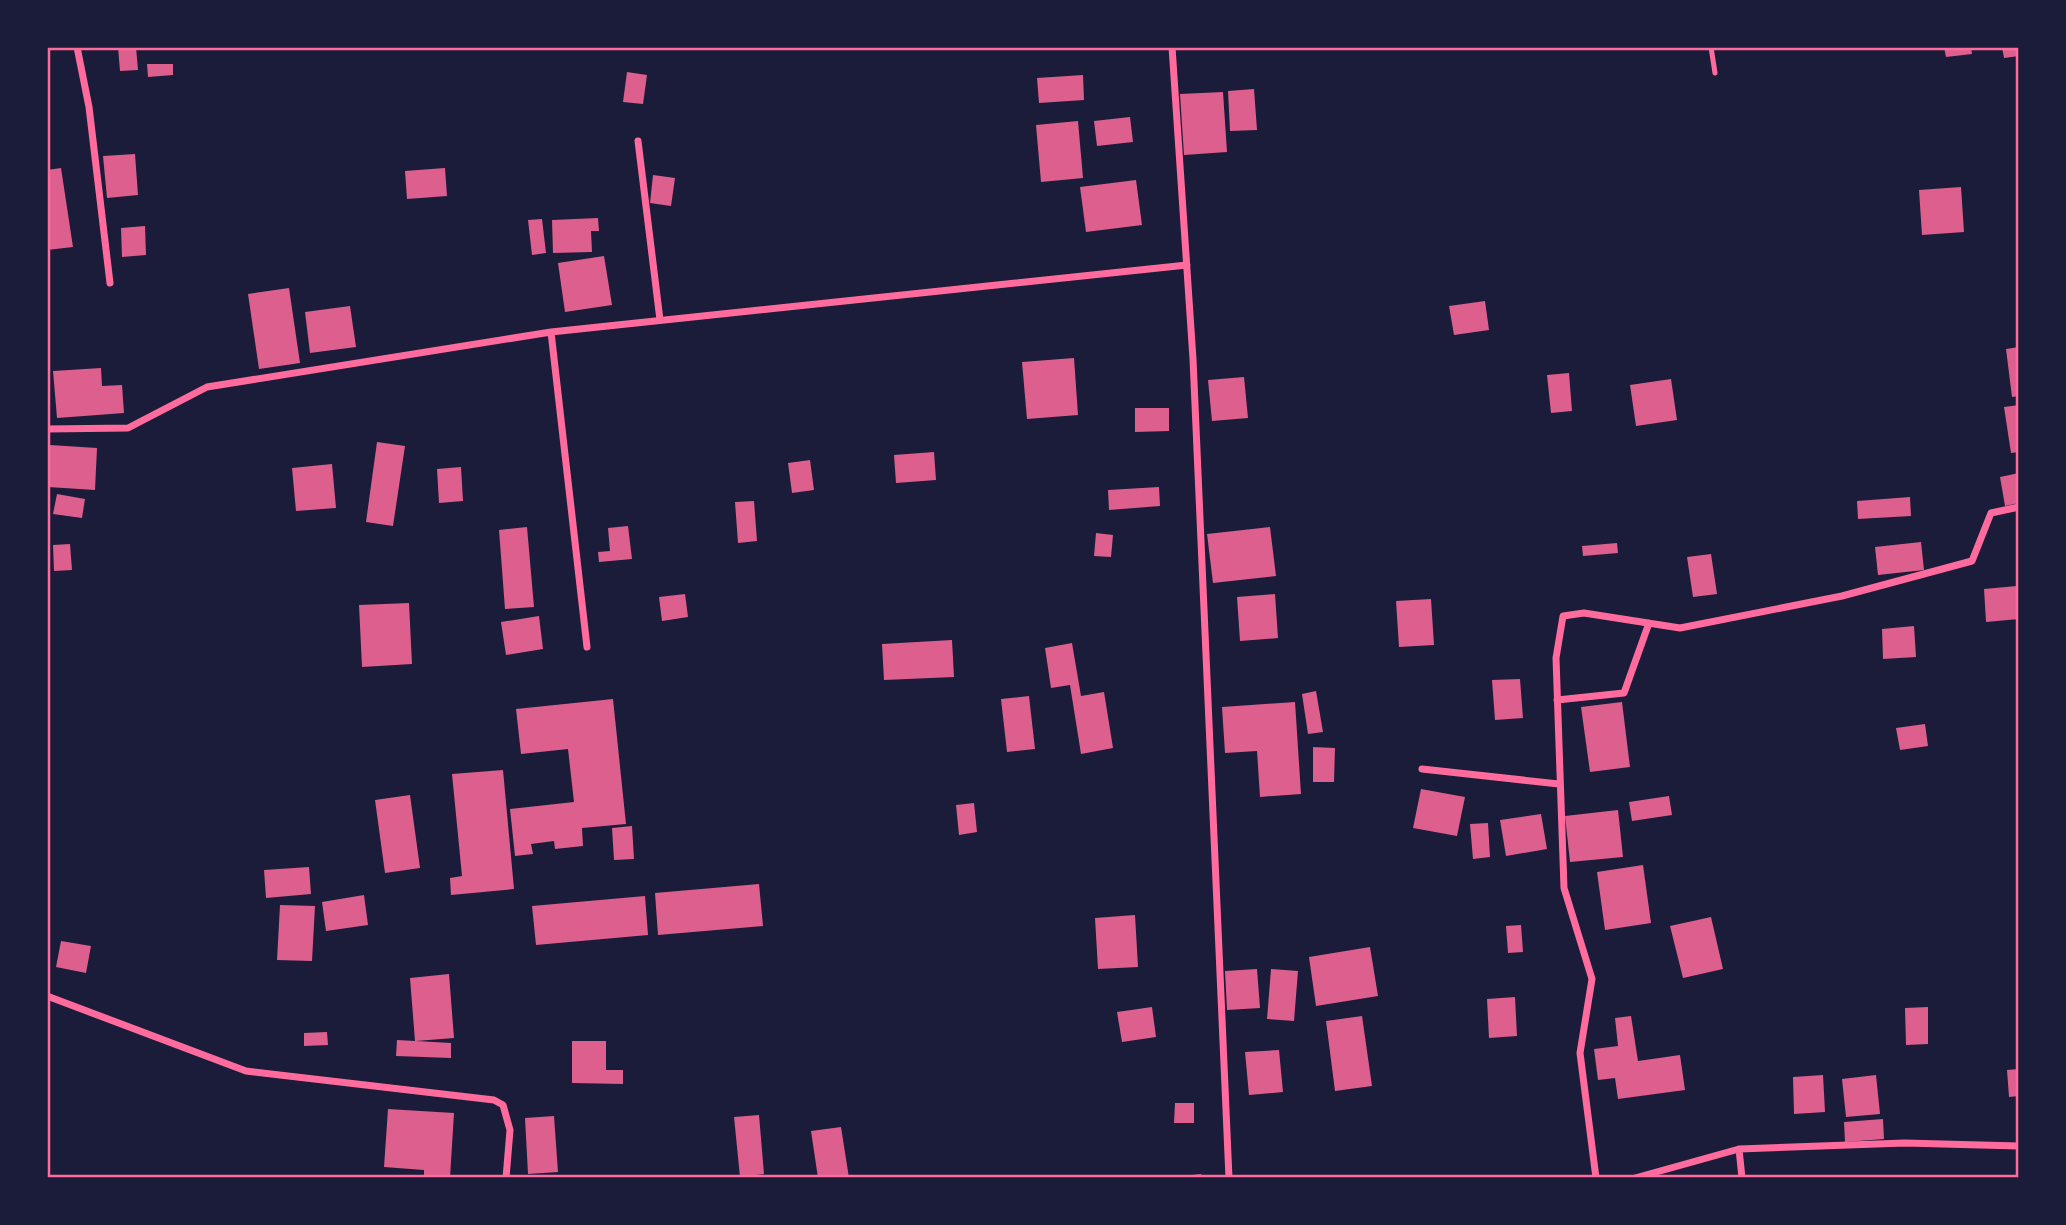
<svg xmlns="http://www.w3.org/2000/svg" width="2066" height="1225" font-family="Montserrat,sans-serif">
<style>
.building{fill:#dd5f8e}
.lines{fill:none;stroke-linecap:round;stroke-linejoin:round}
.service{stroke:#ff6b9d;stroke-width:5}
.minor{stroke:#ff6b9d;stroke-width:7}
.neatline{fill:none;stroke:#ff6b9d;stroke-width:2.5}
</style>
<rect width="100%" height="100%" fill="#1b1b3a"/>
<path class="building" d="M118,47h18l2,23 -18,1z
M1944,47h27l1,7 -26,3z
M2002,47h17v9l-15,2z
M147,64h26v11l-25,2z
M627,72l20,3 -4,29 -20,-2z
M1083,75l1,25 -45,3 -2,-25z
M1254,89l3,41 -27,1 -2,-40z
M1223,92l4,60 -43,3 -4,-61z
M1130,117l3,25 -36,4 -3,-25z
M1078,121l5,57 -42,4 -5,-57z
M135,154l3,41 -31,3 -4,-42z
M61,168l12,79 -26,3v-80z
M445,168l2,28 -40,3 -2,-28z
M653,175l22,3 -4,28 -21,-3z
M1136,180l6,45 -56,7 -6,-45z
M1961,187l3,45 -42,3 -3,-45z
M598,218l1,13h-8l1,21 -39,1 -1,-33z
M542,219l4,34 -14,2 -4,-35z
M145,226l1,29 -24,2 -1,-29z
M604,256l8,49 -47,7 -7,-49z
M289,288l11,75 -41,6 -11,-75z
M1485,301l4,29 -35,5 -5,-29z
M350,306l6,41 -46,6 -5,-41z
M2019,347v49l-7,1 -6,-48z
M1074,358l4,57 -51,4 -5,-57z
M101,368l1,18 20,-1 2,28 -67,5 -4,-47z
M1569,373l3,38 -21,2 -4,-38z
M1244,377l4,41 -36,3 -4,-41z
M1671,379l6,41 -41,6 -6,-41z
M2019,405v47l-8,1 -7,-46z
M1135,408h34v23l-34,1z
M377,442l28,4 -12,80 -27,-4z
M50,445l47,3 -2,42 -47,-3z
M934,452l2,28 -40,3 -2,-28z
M810,460l4,30 -22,3 -4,-30z
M332,464l4,44 -40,3 -4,-43z
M461,467l2,34 -24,2 -2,-34z
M2019,473v30l-14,3 -5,-29z
M1159,487l1,19 -51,4 -1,-20z
M57,494l28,5 -3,19 -29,-4z
M1910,497l1,19 -53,3 -1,-18z
M754,501l3,40 -19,2 -3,-41z
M628,526l4,33 -33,3 -1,-10 12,-1 -2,-23z
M527,527l7,80 -29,2 -6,-79z
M1270,527l6,49 -63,7 -6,-49z
M1096,533l17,2 -2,22 -17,-1z
M1921,542l3,28 -46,5 -3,-28z
M1617,543l1,10 -35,3 -1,-10z
M70,544l2,26 -18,1 -1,-26z
M1711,554l6,40 -24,3 -6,-40z
M2017,586l2,33 -33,3 -2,-33z
M685,594l3,23 -26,4 -3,-24z
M1275,594l3,44 -38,3 -3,-44z
M1431,599l3,46 -35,2 -3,-46z
M409,603l3,61 -50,3 -3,-62z
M539,616l4,33 -37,6 -5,-33z
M1914,626l2,31 -33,2 -1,-30z
M952,640l2,37 -70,3 -2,-36z
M1072,643l9,53 23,-4 9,56 -32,6 -11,-69 -19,3 -6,-40z
M1520,679l3,39 -28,2 -3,-40z
M1316,691l7,41 -15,2 -6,-40z
M1029,696l6,53 -28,3 -6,-53z
M613,699l13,125 -44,4 1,18 -28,3 -1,-8 -23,3 2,10 -18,2 -5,-47 64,-7 -6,-53 -47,5 -5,-45z
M1295,702l6,92 -41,3 -3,-46 -32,2 -3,-46z
M1622,702l8,65 -40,5 -9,-65z
M1925,724l3,22 -28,4 -4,-22z
M1313,747l22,1 -1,34h-21z
M503,770l11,119 -63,6 -1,-17 12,-2 -10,-102z
M1421,789l44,8 -8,39 -44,-8z
M410,795l10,73 -35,5 -10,-73z
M1669,796l3,19 -40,6 -3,-19z
M974,803l3,29 -18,3 -3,-30z
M1618,810l5,47 -53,5 -5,-46z
M1541,814l6,35 -41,7 -6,-36z
M1488,823l2,34 -17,2 -3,-35z
M632,826l2,33 -20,1 -2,-32z
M1643,865l8,58 -46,7 -8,-58z
M309,867l2,27 -45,4 -2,-28z
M759,884l4,42 -105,9 -3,-42z
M364,895l4,30 -42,6 -4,-29z
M645,896l3,39 -112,10 -4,-39z
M280,905l35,1 -3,55 -35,-1z
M1135,915l3,52 -40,2 -3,-51z
M1711,917l12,52 -40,9 -13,-52z
M1521,925l2,27 -15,1 -2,-27z
M61,941l30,5 -5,27 -30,-6z
M1370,947l8,49 -62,10 -7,-49z
M1257,969l3,39 -33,2 -2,-39z
M1271,969l27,2 -4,50 -27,-2z
M449,974l5,64 -38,3 35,2v15l-55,-2 1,-16 18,1 -5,-63z
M1515,997l2,39 -28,2 -2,-39z
M1152,1007l4,30 -34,5 -5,-30z
M1928,1007v37l-22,1 -1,-37z
M1362,1016l10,70 -37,5 -9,-70z
M1631,1016l7,45 42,-6 5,35 -67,9 -3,-21 -17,2 -4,-31 24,-3 -3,-28z
M327,1032l1,13 -24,1v-13z
M572,1041h34v29h17v14l-51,-1z
M1279,1050l4,42 -34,3 -4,-43z
M2019,1069v27l-10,1 -2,-27z
M1823,1075l2,37 -31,2 -1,-37z
M1876,1075l4,39 -34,3 -4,-38z
M1175,1103h19v20h-20z
M388,1109l66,4 -4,65h-26v-8l-40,-3z
M759,1115l5,59 -24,3 -6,-60z
M554,1116l4,56 -30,2 -3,-56z
M1883,1119l1,20 -39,3 -1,-20z
M841,1127l8,51h-31l-7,-47z
M1201,1174l1,4h-18v-2z"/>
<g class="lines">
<path class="service" d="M1711,47l4,26"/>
<path class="minor" d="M77,47l12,60 21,176
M1172,47l21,312 36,819
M638,141l22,179
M551,332l36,315
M47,429l81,-1 79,-41 344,-55 636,-67
M1557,700l67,-7 25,-70
M1422,769l137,15
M47,996l199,75 248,29 9,5 7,25 -4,48
M1739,1149l3,29
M1596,1178l-16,-125 12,-74 -28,-91 -8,-230 7,-42 21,-3 96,15 162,-32 130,-35 19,-48 28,-6
M1635,1178l104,-29 166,-6 114,3"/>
</g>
<rect width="2066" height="1225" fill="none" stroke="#1b1b3a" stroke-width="98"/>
<rect x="49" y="49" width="1968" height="1127" class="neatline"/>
</svg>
